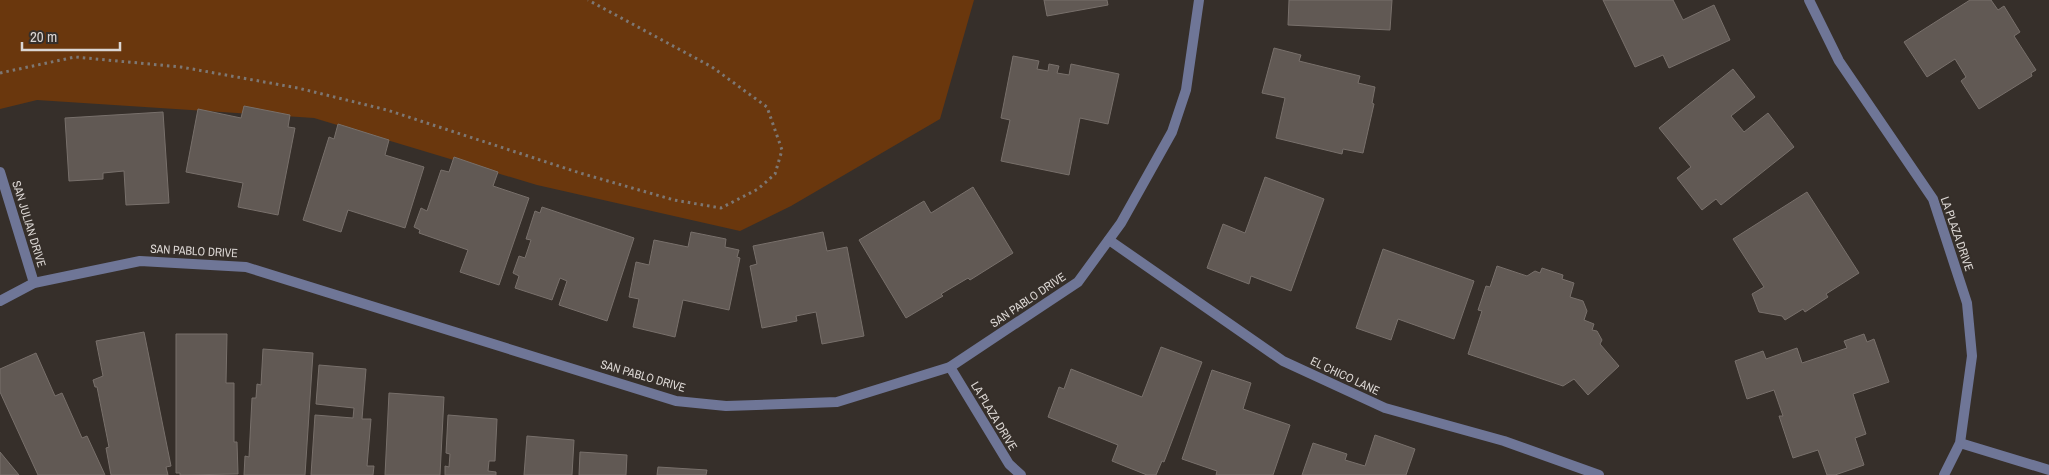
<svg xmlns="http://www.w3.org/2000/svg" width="2049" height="475" font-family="'Archivo Narrow',sans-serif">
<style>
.green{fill:#6a370d}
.building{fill:#615954;stroke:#78706b}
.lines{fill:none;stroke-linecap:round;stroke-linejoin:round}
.path{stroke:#7d7773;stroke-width:3;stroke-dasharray:2.5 4;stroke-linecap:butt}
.minor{stroke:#6f7697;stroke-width:10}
.tertiary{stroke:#6f7697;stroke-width:10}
.labels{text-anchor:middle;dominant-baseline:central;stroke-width:4;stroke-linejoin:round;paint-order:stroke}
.street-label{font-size:12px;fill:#dbd6d3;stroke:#362f2a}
</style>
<rect width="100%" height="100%" fill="#362f2a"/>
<path class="green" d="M0,0h974l-34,119 -149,87 -51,25 -203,-46 -223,-67 -277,-18 -37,9z"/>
<path class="building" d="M1044,0h63l1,5 -61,11z
M1289,0h103l-2,30 -102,-5z
M1603,0h70l10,20 31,-15 16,35 -61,28 -6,-13 -28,12z
M1970,0h21l7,10 6,-4 16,26 -6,4 22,34 -5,3 1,3 -53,33 -18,-28 5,-4 -11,-18 -28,18 -23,-35z
M1274,48l27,7 -2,6 61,15 -2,7 17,4 -3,16 2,1 -11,49 -20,-4 -1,5 -66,-16 9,-40 -23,-5z
M1013,56l26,5 -2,8 11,2 1,-7 10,2 -2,7 12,2 2,-11 48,10 -11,50 -28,-6 -11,57 -68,-14 9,-41 -9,-2z
M1733,69l22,28 -24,19 13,16 24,-19 26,34 -73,58 -5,-6 -14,11 -25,-32 14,-11 -32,-39z
M244,106l46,9 -2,12 7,1 -17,87 -40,-8 5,-24 -57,-11 12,-63 43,9z
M163,112l6,91 -43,2 -2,-34 -21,2v6l-34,2 -4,-63z
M338,124l51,16 -4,15 39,12 -19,61 -57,-18 -7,22 -38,-12 26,-83 5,2z
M454,157l44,15 -5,14 36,12 -30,87 -39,-13 8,-22 -49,-17 1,-3 -6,-3 7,-19 6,3 14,-41 8,2z
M1265,177l59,22 -33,92 -40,-15 -2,8 -42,-16 16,-44 22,9z
M973,187l40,66 -43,27 -2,-2 -27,16 2,2 -37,22 -47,-78 65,-39 7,12z
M1807,192l52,81 -33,21 2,3 -23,15 -2,-3 -18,11 -3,-4 -23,-4 -7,-18 12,-7 -31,-48z
M542,207l92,31 -27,83 -48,-16 8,-24 -7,-3 -8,22 -37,-12 4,-12 -6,-3 6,-17 6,2 6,-18 -5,-1 9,-28 5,2z
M691,232l35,7 -1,8 14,3 -2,7 3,1 -11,52 -46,-10 -8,37 -42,-10 6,-28 -10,-2 7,-35 13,3 5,-25 34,7z
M823,232l4,19 20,-4 17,89 -42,8 -6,-32 -20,4 1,5 -35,7 -12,-62 7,-2 -4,-18z
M1383,249l91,32 -20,58 -56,-20 -7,21 -35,-12z
M1497,266l30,10 8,-5 5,2 2,-5 21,7 -1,4 12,4 -4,14 13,4 4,10 -3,9 10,4 -2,6 5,1 5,9 -2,4 19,22 -31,29 -14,-16 -11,7 -95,-32 14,-43 -4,-1 8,-24 4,1z
M144,332l27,134 -5,1 2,8h-57l-5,-27 3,-1 -12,-60h-2l-2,-7 10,-4 -7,-35z
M176,334h51l-1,49h8v59h3l1,32 -58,1v-2h-4z
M1864,334l3,8 7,-3 15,43 -36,12 13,40 -11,4 9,27 -29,10h-8l-9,-25 -25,8 -14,-42h4l-9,-26 -27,9 -12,-38 28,-10 3,8 31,-11 5,15 45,-15 -3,-7z
M1161,347l41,15 -38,100 -2,-1 -6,14h-9l-35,-14 6,-16 -70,-28 11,-30 5,2 7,-20 71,28z
M263,349l50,4 -8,122h-61l1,-19 4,1 3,-59h4l1,-14 4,1z
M36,353l19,43 7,-3 20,45 5,-2 18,39h-67l-38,-83v-23z
M319,365l47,4 -4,50h9l-4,47h7l-1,9h-62l4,-60 38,3 1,-10 -38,-4z
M1212,370l39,13 -8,26 47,16 -17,50h-57l1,-4 -35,-12z
M389,393l55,4 -4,78h-55z
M448,415l49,4 -2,42h-6l-1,10 8,1v3h-51v-9l4,1 1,-13 -4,-1z
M1375,435l40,14 -9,26h-104l11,-32 34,11 -2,6 20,6z
M527,436l47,4 -2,35h-48z
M0,452l19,23h-19z
M580,452l47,3 -1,20h-47z
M658,467l49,3 -1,5h-49z"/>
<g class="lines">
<path class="path" d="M0,73l75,-16 106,10 117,21 89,22 193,63 94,27 47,8 37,-19 17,-15 7,-24 -15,-43 -55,-40 -124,-67"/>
<path class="minor" d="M1809,0l30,61 94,138 34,104 5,53 -12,87 -16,32
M0,172l34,111
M1109,240l174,121 102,47 119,33 95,34
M950,367l59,97 12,11
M1960,443l89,27"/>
<path class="tertiary" d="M0,301l34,-18 106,-22 106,6 430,134 50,5 111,-4 113,-35 128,-85 43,-59 51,-91 14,-42 13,-90"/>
</g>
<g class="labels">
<g class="street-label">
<text transform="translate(29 224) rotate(73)">SAN JULIAN DRIVE</text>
<text transform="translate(1957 234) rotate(71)">LA PLAZA DRIVE</text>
<text transform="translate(194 251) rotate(3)">SAN PABLO DRIVE</text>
<text transform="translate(1028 300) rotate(-34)">SAN PABLO DRIVE</text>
<text transform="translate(643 376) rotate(16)">SAN PABLO DRIVE</text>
<text transform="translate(1345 376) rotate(25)">EL CHICO LANE</text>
<text transform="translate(994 416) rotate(59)">LA PLAZA DRIVE</text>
</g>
</g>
<path d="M22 42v8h98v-8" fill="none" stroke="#dbd6d3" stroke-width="2.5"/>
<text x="30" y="42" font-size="15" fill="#dbd6d3" stroke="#362f2a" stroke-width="4" paint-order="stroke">20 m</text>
</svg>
